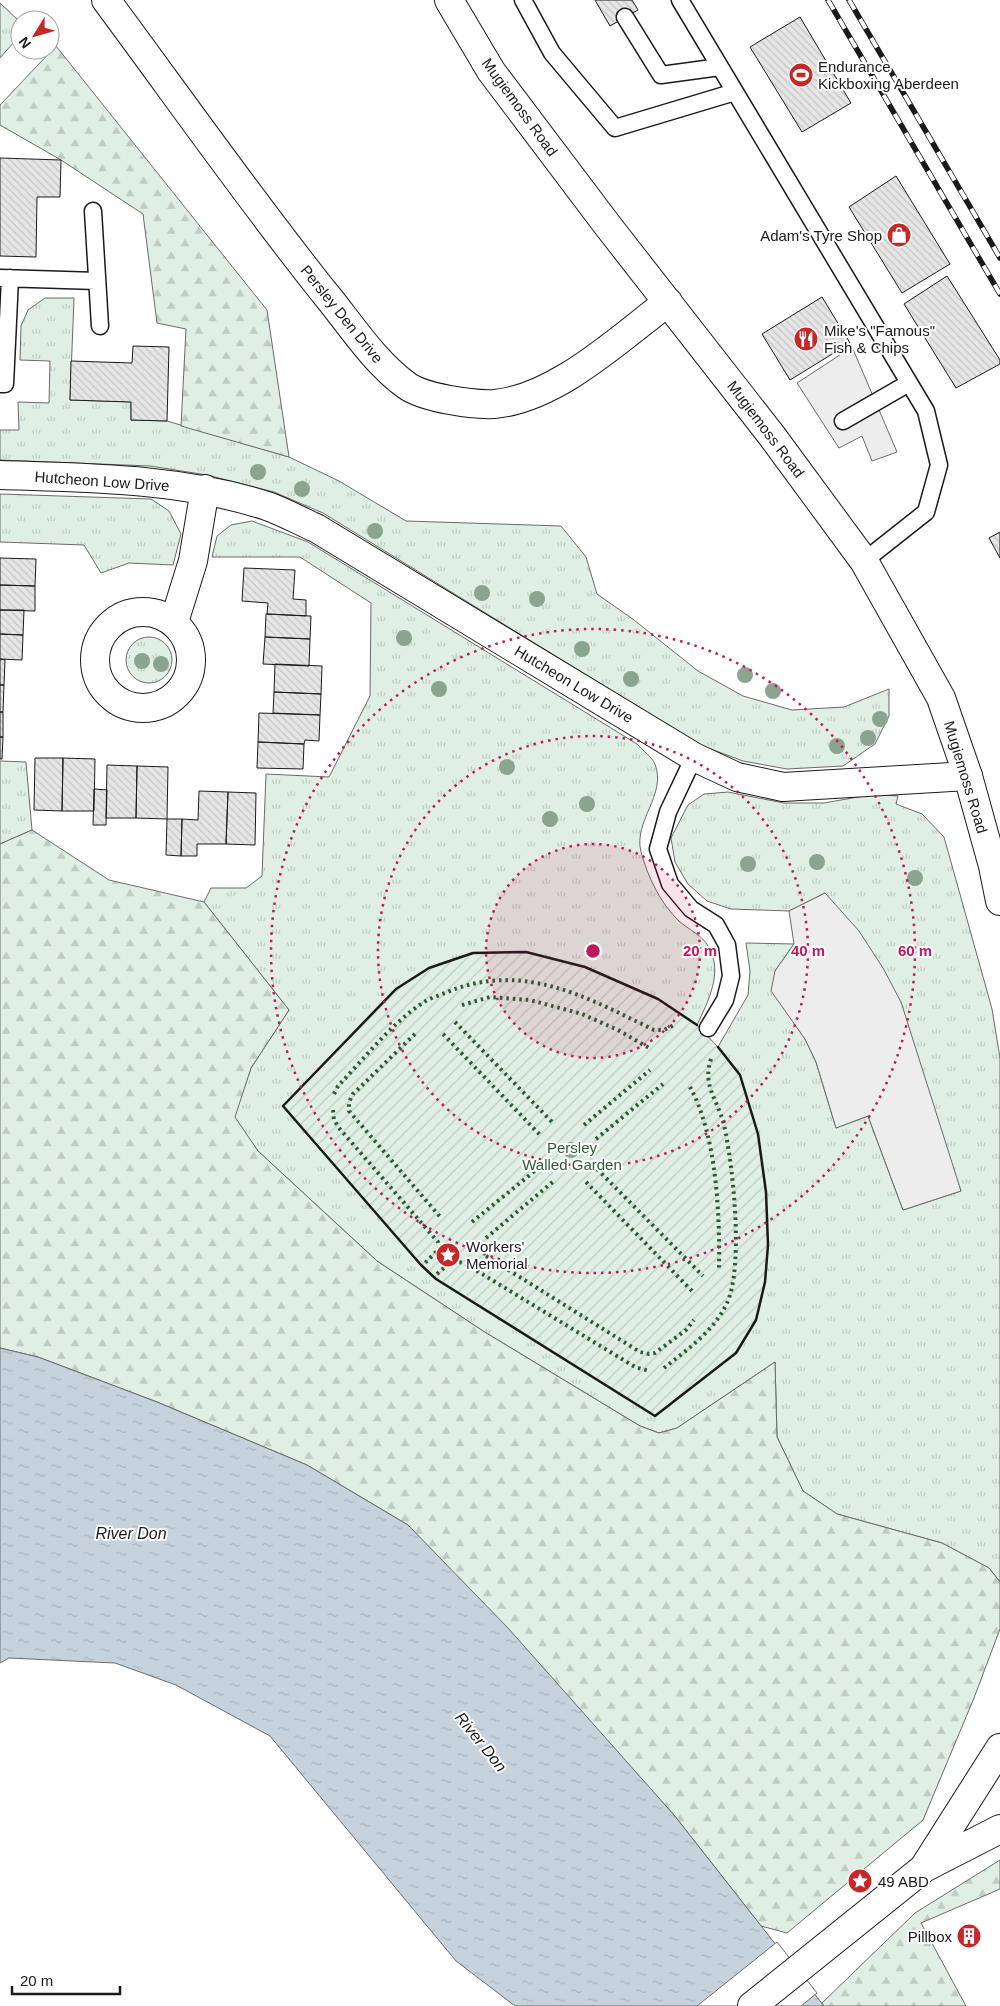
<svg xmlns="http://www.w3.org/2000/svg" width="1000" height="2006" font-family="Helvetica,sans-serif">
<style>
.grass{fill:url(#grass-tufts);stroke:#6a6a6a}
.forest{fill:url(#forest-firs);stroke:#6a6a6a}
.garden{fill:url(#garden-furrows);stroke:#6a6a6a}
.parking{fill:#ededed;stroke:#6a6a6a}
.water{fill:url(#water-ripples);stroke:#6a6a6a}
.pier{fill:#fff;stroke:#6a6a6a}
.building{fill:url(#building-back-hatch);stroke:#1a1a1a}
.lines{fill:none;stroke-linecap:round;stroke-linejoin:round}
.service-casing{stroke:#1a1a1a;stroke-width:19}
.minor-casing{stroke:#1a1a1a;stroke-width:30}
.primary-casing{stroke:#1a1a1a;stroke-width:30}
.service{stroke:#fff;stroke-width:16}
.minor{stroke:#fff;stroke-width:28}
.primary{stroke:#fff;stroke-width:28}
.rail-casing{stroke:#1a1a1a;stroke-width:5.5}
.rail{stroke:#fff;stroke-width:4;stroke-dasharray:11;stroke-linecap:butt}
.hedge{stroke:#2b5a34;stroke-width:4;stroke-dasharray:2.5 4;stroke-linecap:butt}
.wall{stroke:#1a1a1a;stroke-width:2.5}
.tree{fill:#8aa48f}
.ring{fill:none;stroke:#c2185b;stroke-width:2.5;stroke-dasharray:2.5 5}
.labels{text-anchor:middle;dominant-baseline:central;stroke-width:4;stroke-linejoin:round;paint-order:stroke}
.poi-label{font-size:15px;fill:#1a1a1a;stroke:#fff;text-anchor:start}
.street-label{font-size:15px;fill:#1a1a1a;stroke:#fff}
.park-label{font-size:15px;fill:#2b5a34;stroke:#fff}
.water-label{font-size:16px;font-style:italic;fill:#1a1a1a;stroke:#fff}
.centre{fill:#c2185b;stroke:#fff;stroke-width:2.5}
.ring-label{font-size:15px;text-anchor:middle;font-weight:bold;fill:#c2185b;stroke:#fff;stroke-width:4;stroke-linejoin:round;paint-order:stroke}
</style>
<defs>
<pattern id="grass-tufts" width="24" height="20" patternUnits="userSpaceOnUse" patternTransform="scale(1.25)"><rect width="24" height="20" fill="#e0efe3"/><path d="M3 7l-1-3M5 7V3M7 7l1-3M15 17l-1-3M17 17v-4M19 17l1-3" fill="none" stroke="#c0ccc2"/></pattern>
<pattern id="forest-firs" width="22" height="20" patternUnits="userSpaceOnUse" patternTransform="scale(1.25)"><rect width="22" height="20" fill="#e0efe3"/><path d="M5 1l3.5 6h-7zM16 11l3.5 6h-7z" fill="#c0ccc2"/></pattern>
<pattern id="garden-furrows" width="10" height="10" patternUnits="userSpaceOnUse" patternTransform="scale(1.25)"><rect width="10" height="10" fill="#e0efe3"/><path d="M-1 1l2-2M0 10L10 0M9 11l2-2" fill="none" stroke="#c0ccc2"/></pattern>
<pattern id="water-ripples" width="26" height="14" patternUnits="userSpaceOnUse" patternTransform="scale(1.25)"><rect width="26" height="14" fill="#c6d2dc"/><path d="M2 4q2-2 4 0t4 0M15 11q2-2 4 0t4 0" fill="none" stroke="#aab4bc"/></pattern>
<pattern id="building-back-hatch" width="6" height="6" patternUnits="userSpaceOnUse" patternTransform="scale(1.25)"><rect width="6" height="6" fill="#e6e6e6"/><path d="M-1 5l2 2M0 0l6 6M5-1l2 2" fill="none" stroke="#c5c5c5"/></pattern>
</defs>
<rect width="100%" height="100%" fill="#fff"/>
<path class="grass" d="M0,3l20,19v13l-20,23z
M45,298h29l-4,102 61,2v18l36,1 122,36 50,24 67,40 155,5 25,31 11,37 37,26 64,51 45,25 49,14 52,-3 45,-18v27l-14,28 -32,22 -56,3 -44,-8 -43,-16 -377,-232 -49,-21 -67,-17 -57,-9 -150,-6v-30h19l-1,-28 31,1 1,-42 -30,-1 1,-34 7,-16z
M0,494l151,5 18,12 12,23 -8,31 -44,-2 -28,10 -17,-28 -84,-3z
M252,521l56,21 329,202c5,6 15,13 18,20 12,31 -22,57 -14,88 7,25 19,51 38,69 9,8 24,15 29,25 16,26 0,55 -11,79l-39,-26 -375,107 138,159 15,14 304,-204 -22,-28 30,-52 2,-24 -4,-28 48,1 -19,27 15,46 15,22 11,23 20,66 32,-12 35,94 58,-19 -136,-298 -36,18 -58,-2 -24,-8 -19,-17 -13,-22 -4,-24 17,-33 16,-11 24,-2 56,11h40l51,-9 23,2 -2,8 26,10 22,23 48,172 8,49v524l-11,-14 -47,-25 -105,-29 -34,-23 -26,-54 -2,-75 -98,66 -18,5 -19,-7 -157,-95 -106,-70 -119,-110 -24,-34 17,-49 38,-58 -85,-108 7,-14h35l16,-12 4,-102 63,3 41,-81 1,-93 -71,-46h-88l5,-21 14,-11z
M126 660a23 23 0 1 1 46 0a23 23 0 1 1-46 0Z
M0,761l26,1 6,68 -32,14z"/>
<path class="forest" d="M56,46l211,264 22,147 -108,-31 5,-97 -29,-6 -14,-109 -82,-54 -61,-35v-20z
M32,830l77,50 95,22 85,108 -38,58 -16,49 23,34 119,110 106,70 157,95 19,7 18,-5 98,-66 2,75 26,54 34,23 105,29 47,25 11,14v47l-26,69 -51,122 -136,113 -26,-7 -87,-111 -266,-290 -101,-60 -150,-63 -119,-45 -38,-9v-504z
M1000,1860v29l-79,34 45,83h-142l-2,-3 93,-90z"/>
<path class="garden" d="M526,952l59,15 73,32 39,26 21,22 22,28 18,59 8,58 2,53 -3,37 -9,38 -20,33 -81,63 -219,-137 -15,-14 -138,-159 113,-117 33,-21 44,-15z"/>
<path class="parking" d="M852,347l45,105 -25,9 -10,-25 -23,12 -42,-65z
M825,893l34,38 24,37 18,34 60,189 -58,19 -35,-94 -32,12 -20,-66 -11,-23 -34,-48 4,-20 19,-27 -5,-33z"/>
<path class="water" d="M0,1348l38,9 119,45 150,63 101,60 100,103 166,187 150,191h-309l-59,-45 -186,-225 -94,-51 -61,-22 -106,-5 -9,5z"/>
<path class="pier" d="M777,1942l40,51 -16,13h-104z"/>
<path class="building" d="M595,0h37l6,10 -28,16z
M800,17l51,86 -49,29 -52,-85z
M0,158l61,2 -1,37h-23l-1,60 -36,-1z
M896,176l54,88 -48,29 -53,-86z
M947,276l53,84v4l-44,24 -52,-84z
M822,297l28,46 -60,37 -28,-46z
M133,346l36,1 -2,74 -36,-1v-18l-61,-2 1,-39 61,2z
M1000,532v26l-11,-20z
M0,558l36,1 -1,27 -35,-1z
M244,568l51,2 -2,29 13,1v16l-39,-2 1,-11 -26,-2z
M0,585l35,1v25l-35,-1z
M0,610h24l-1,25 -23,-1z
M266,614l45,2 -1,23 -45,-2z
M0,634l23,1 -1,25 -22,-1z
M265,637l45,2 -1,27 -46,-2z
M0,659l5,1 -1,25h-4z
M275,664l47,2 -1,28 -47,-2z
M0,685h4l-1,27h-3z
M274,692l47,2 -1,21 -47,-2z
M0,712h3v25h-3z
M259,713l61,2 -1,26 -14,-1 -1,4 -46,-2z
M0,737h3l-1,22h-2z
M258,742l46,2 -1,25 -46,-1z
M35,758h28l-1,53 -28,-1z
M63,758l32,1 -1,52h-32z
M107,765l30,1 -1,52h-30z
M137,766l31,1 -1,52 -31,-1z
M94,789l13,1 -1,35h-13z
M199,791l29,1 -2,52h-29v12h-16l1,-37 16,1z
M228,792l28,1 -1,52 -29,-1z
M167,819h15l-1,37 -15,-1z
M973,1927l6,8 -5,9 -10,1 -5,-8 4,-9z"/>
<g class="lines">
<defs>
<path id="service" d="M523,0l29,53 63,75 120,-36
M680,0l246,411 13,54 -13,47 -62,49
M625,17l36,58 59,-8
M93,211l7,115
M0,278l97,3
M0,384h5l5,-106
M843,421l66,-38
M694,757l-26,55 -10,37 12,35 21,25 25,16 11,20 4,31 -6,24 -17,28"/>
<path id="minor" d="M106,0c72,97 142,197 217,291 26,31 50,70 83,94 17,13 67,20 88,19 62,-5 126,-66 174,-102
M0,475c90,3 181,3 267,31 17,6 33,15 49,22l378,229 43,20 46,10 185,-11
M95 660a48 48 0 1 1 96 0a48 48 0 1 1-96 0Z
M174,622l19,-61 12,-72"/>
<path id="primary" d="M449,0l42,71 117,155 164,210 92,125 77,137 27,78 25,90 7,35
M925,1866l75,-118
M752,2006l172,-138 76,-39"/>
</defs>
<use href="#service" class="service-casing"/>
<use href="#minor" class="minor-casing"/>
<use href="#primary" class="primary-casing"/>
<use href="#service" class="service"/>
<use href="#minor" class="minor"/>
<use href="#primary" class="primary"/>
<defs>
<path id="rail" d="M828,0l172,294
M849,0l151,258"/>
</defs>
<use href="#rail" class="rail-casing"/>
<use href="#rail" class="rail"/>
<path class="hedge" d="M462,1005l28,-8 40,3 52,14 36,16 31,18
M455,1022l99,102
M415,1034l-62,60 -4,8v9l93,108
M443,1034l98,102
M690,1087c27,49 30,129 29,184
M334,1094l4,-8c25,-26 53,-62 83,-82 7,-5 16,-8 24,-11 77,-33 141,4 209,37h10l12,-6
M333,1110l1,10 5,8 99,114 2,6 -15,15
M584,1125l66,-55
M596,1139l67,-55
M597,1169l106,107
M586,1182l106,109
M472,1222l70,-57
M486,1238l69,-58
M486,1256l154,96 9,2 6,-1 31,-23 8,-10
M437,1274c9,-8 15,-14 27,-11l171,104 14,4
M664,1368c24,-19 50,-37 63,-65 17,-37 6,-138 -3,-178 -7,-28 -23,-39 -12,-69"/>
<path class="wall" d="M697,1025l-39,-26 -73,-32 -59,-15 -53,1 -44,15 -33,21 -113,117 138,159 15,14 219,137 81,-63 20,-33 9,-38 3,-37 -2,-53 -8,-58 -18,-59 -22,-28"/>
</g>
<g class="tree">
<circle cx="258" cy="472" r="8"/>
<circle cx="302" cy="489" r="8"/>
<circle cx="375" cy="531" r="8"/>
<circle cx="482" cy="593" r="8"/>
<circle cx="537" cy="599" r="8"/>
<circle cx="404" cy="638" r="8"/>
<circle cx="582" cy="649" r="8"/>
<circle cx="142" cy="661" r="8"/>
<circle cx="161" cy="664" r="8"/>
<circle cx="745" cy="675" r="8"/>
<circle cx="631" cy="679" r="8"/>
<circle cx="439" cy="689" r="8"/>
<circle cx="773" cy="691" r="8"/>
<circle cx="880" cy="719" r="8"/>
<circle cx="868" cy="738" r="8"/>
<circle cx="837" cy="746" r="8"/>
<circle cx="507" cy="767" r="8"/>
<circle cx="587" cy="804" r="8"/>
<circle cx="550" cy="819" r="8"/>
<circle cx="817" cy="862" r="8"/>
<circle cx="748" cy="864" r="8"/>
<circle cx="915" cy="878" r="8"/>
<circle cx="571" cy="1150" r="8"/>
</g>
<circle cx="593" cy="951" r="107" fill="#c2185b" fill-opacity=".12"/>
<g class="ring">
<circle cx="593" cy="951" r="107"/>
<circle cx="593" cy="951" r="215"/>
<circle cx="593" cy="951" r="322"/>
</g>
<defs>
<symbol id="stadium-disc" viewBox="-11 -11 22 22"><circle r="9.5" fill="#c62828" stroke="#fff"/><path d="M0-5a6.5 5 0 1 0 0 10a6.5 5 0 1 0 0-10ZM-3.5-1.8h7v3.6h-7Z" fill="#fff"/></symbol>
<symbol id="shop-disc" viewBox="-11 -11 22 22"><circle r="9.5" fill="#c62828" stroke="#fff"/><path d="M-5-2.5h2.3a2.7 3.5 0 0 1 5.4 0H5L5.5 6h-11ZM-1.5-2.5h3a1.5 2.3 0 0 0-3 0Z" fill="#fff"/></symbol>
<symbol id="restaurant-disc" viewBox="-11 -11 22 22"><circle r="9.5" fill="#c62828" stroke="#fff"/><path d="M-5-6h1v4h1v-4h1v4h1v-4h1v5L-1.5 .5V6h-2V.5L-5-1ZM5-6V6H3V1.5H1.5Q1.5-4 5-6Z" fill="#fff"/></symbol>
<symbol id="sight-disc" viewBox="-11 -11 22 22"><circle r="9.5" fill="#c62828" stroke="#fff"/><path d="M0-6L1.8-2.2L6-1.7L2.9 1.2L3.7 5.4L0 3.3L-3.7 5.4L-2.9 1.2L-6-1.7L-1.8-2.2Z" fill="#fff"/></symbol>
<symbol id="building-disc" viewBox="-11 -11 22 22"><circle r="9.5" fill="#c62828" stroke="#fff"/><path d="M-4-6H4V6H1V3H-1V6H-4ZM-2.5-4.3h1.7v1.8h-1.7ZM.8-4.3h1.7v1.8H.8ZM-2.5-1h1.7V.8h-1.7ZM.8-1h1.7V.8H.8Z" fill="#fff"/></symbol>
</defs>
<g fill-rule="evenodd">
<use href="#stadium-disc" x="787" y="61" width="28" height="28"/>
<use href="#shop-disc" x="885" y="221" width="28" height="28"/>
<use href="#restaurant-disc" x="792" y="325" width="28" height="28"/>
<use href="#sight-disc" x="434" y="1241" width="28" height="28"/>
<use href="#sight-disc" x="846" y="1867" width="28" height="28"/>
<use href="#building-disc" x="955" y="1922" width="28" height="28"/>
</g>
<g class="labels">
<g class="poi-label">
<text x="818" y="66">Endurance<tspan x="818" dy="17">Kickboxing Aberdeen</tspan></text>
<text x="882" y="235" text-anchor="end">Adam's Tyre Shop</text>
<text x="824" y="330">Mike's "Famous"<tspan x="824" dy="17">Fish &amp; Chips</tspan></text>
<text x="466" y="1246">Workers'<tspan x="466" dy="17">Memorial</tspan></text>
<text x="878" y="1881">49 ABD</text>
<text x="952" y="1936" text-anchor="end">Pillbox</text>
</g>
<g class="street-label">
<text transform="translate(520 107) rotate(54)">Mugiemoss Road</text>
<text transform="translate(342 314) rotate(51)">Persley Den Drive</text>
<text transform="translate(766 429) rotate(53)">Mugiemoss Road</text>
<text transform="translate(102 481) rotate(4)">Hutcheon Low Drive</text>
<text transform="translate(574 684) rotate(31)">Hutcheon Low Drive</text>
<text transform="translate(966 777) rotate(73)">Mugiemoss Road</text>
</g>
<g class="park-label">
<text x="572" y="1147">Persley<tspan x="572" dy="17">Walled Garden</tspan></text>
</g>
<g class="water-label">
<text x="131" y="1533">River Don</text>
<text transform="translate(481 1742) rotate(51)">River Don</text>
</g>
</g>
<circle cx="593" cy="951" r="8" class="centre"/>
<g class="ring-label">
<text x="700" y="956">20 m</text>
<text x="808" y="956">40 m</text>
<text x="915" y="956">60 m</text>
</g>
<g transform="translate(35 35) rotate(233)"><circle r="24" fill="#ffffff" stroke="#a3a3a3"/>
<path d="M0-4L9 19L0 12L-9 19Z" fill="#c62828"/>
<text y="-8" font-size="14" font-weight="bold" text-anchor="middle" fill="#1a1a1a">N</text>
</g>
<path d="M12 1986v8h108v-8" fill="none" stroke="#1a1a1a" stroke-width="2.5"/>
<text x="20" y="1986" font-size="15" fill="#1a1a1a" stroke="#ffffff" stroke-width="4" paint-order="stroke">20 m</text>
</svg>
